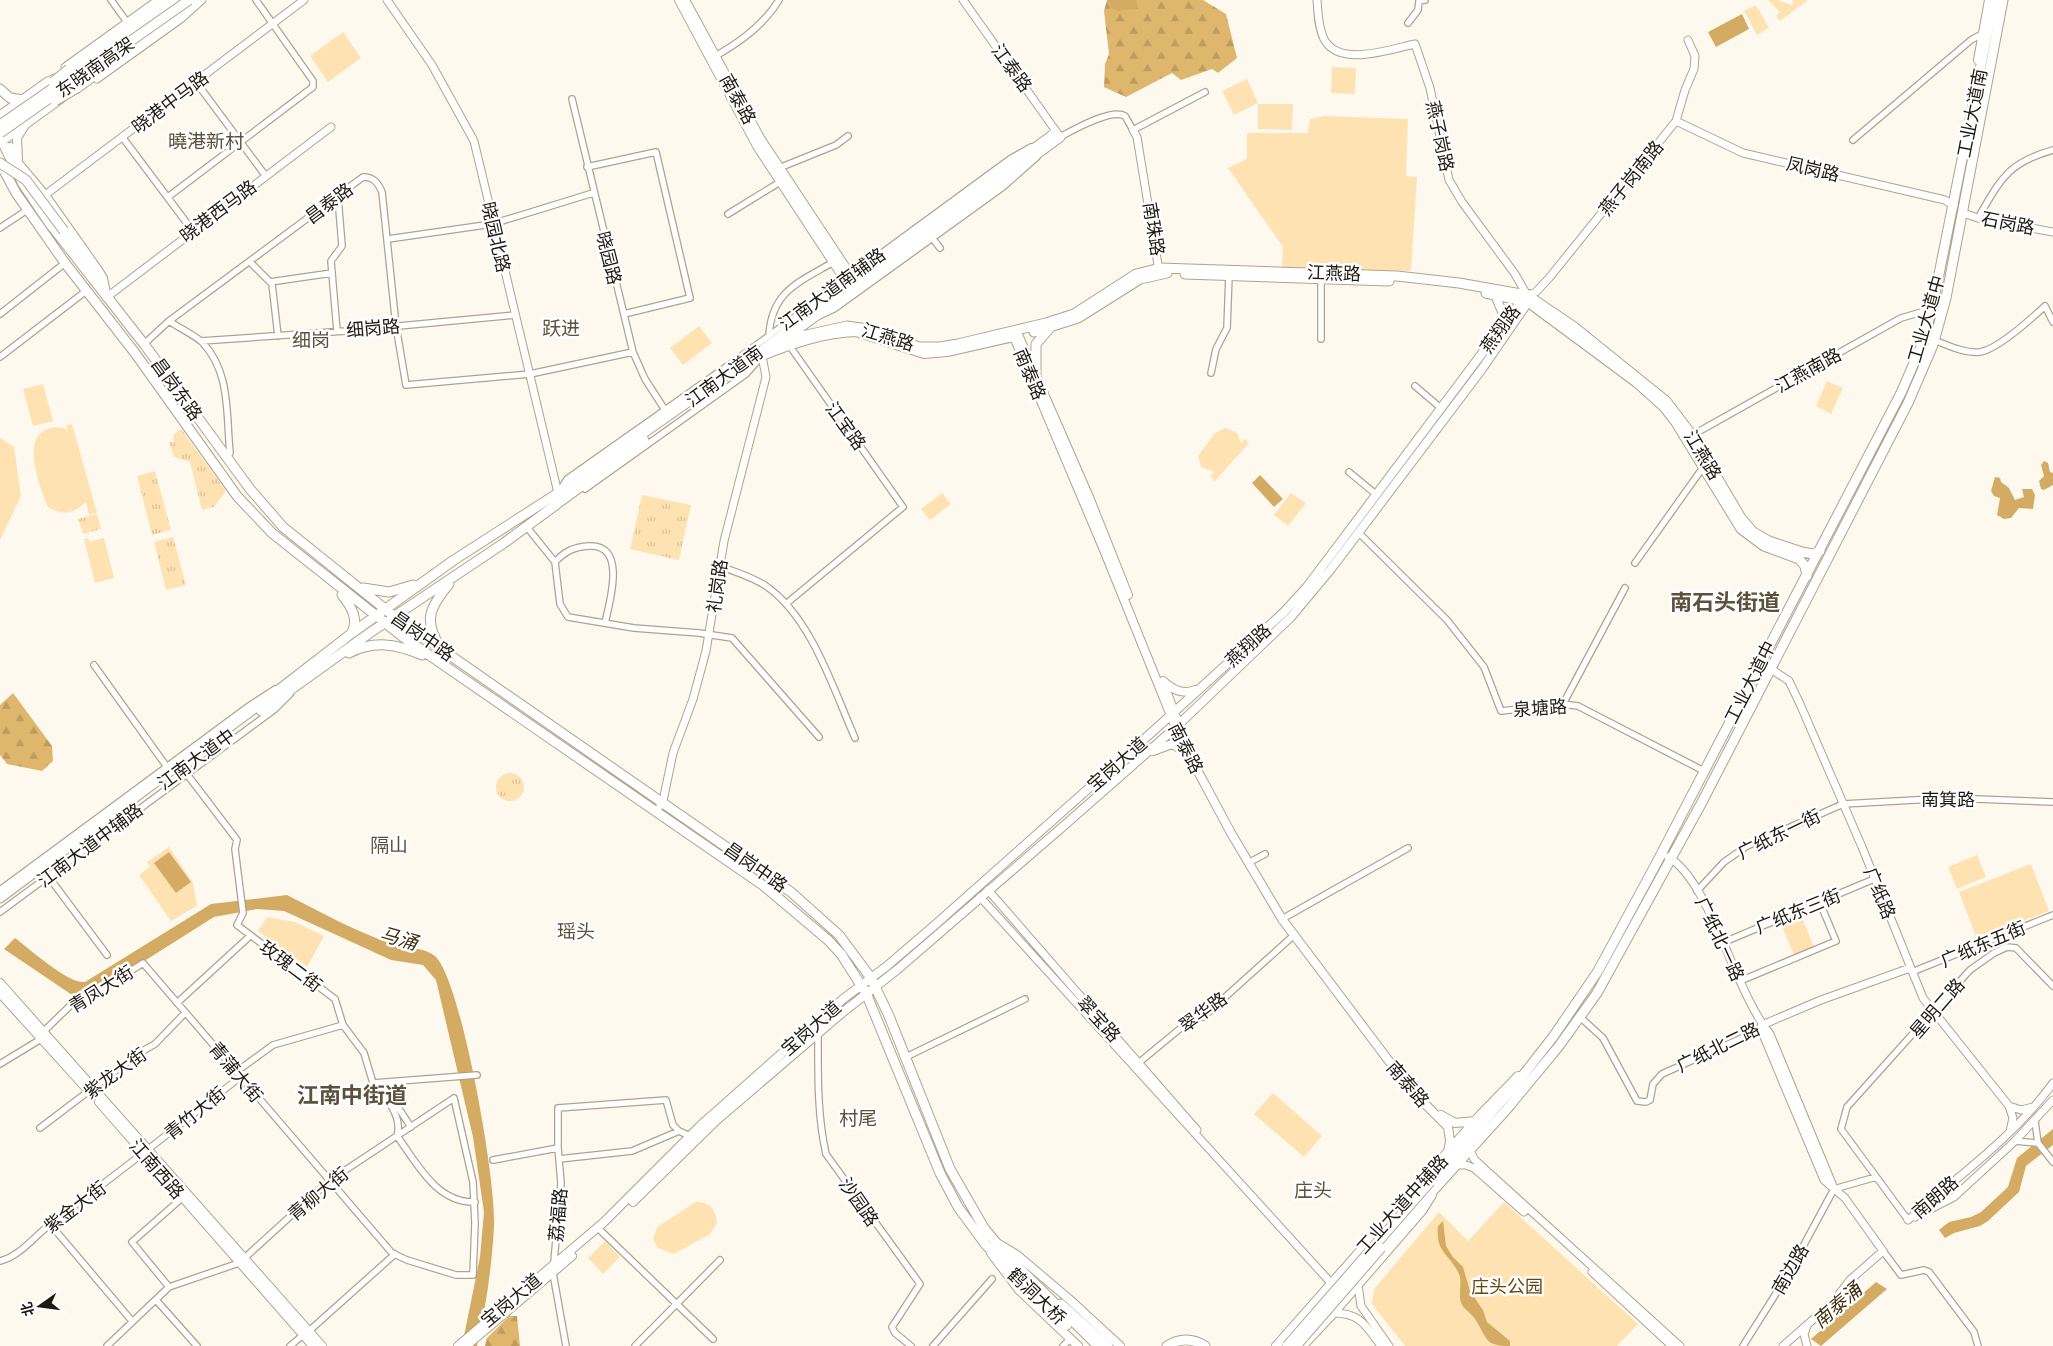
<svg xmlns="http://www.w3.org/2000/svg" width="2053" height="1346" font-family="Raleway,'Noto Sans SC',sans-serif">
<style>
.grass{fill:url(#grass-tufts)}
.forest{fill:url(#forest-firs)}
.park{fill:#fee2b2}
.water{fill:#d3ab62}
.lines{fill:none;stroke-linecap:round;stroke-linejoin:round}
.minor-casing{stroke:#b0a38c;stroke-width:8}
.tertiary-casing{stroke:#b0a38c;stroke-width:9}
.secondary-casing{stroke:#b0a38c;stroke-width:10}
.primary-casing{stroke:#b0a38c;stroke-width:11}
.trunk-casing{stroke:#b0a38c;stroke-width:11}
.minor{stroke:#fff;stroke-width:5.5}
.tertiary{stroke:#fff;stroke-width:7}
.secondary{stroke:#fff;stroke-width:8}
.primary{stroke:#fff;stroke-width:9}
.trunk{stroke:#fff;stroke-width:9}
.primary-bridge-casing{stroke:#b0a38c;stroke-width:11;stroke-linecap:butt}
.trunk-bridge-casing{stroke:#b0a38c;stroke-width:11;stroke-linecap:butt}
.primary-bridge{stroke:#fff;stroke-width:9}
.trunk-bridge{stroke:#fff;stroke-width:9}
.labels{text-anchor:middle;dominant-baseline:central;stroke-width:5;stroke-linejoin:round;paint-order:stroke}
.street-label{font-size:18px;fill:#1e1a11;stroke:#fff}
.park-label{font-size:18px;fill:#64490f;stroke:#fff}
.neighbourhood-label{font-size:19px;fill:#5c513c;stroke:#fff}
.water-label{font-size:19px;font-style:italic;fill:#3f2f0e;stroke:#fff}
.district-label{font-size:22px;font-weight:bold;fill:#5c513c;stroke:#fff}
</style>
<defs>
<pattern id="grass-tufts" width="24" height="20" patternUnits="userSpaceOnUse" patternTransform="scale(1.25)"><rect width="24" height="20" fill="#fee2b2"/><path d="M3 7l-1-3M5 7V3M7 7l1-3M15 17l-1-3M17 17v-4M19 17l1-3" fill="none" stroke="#d9c198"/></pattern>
<pattern id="forest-firs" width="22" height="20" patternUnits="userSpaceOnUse" patternTransform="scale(1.25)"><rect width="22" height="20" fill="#deb66c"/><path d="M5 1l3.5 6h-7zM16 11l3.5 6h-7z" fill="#be9c5d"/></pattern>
</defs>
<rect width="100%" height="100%" fill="#fef9ef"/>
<path class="grass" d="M181,429l45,62 -12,16 -12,3 -12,-48 -16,-5 -5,-15h5l-1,-7z
M155,471l16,59 -19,5 -15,-59z
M642,495l49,10 -12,55 -49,-11z
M97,514l4,15 -18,5 -5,-15z
M173,537l13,48 -20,5 -12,-48z
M496 787a14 14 0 1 1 28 0a14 14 0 1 1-28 0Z"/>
<path class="forest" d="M1107,0h96l23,14 11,44 -19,15 -6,-4 -31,11 -9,-7 -46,24 -22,-10 1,-23 4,-10 -5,-43z
M13,693l39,53 1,15 -11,10 -35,-7 -7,-9v-50z
M509,1316h8l3,30h-35l2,-8z"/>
<path class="park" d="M1768,0h9l14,5 3,-2 -2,-3h16l-28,21 -4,-5 4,-4z
M1756,5l13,23 -12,7 -13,-24z
M343,32l18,26 -33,24 -18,-26z
M1332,67l24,1 -1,26 -24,-1z
M1247,79l11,24 -24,12 -12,-24z
M1258,104h35l-1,26 -34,-1z
M1324,116l84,3 -2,57 11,1 -6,94 -129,-4 1,-20 -55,-79 19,-9v-26h61l2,-14z
M699,326l13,17 -29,22 -13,-17z
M1827,381l16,7 -12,26 -15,-8z
M43,384l10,37 -20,5 -10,-37z
M72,424l25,89 -8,2 -3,-13c-13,12 -23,14 -38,5 -8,-19 -26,-65 -3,-77 8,-4 15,-3 23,0l-2,-5z
M1226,428l11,5 4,10 4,-4 4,4 -34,38 -5,-5 4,-4 -13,-5 -3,-11 17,-23z
M0,438l14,9 7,49 -21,44z
M942,493l9,11 -21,16 -9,-11z
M1291,493l15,10 -18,23 -14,-11z
M88,538l2,4 14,-4 10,40 -19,5 -11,-44z
M169,847l24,36 4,23 -26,15 -32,-46 11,-8 -3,-5z
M1977,855l9,22 -29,12 -9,-22z
M2031,864l18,47 -72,28 -18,-47z
M1801,915l13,32 -20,8 -13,-31z
M267,917l28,5 29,14 -17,31 -49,-36z
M1273,1093l49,43 -18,21 -50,-43z
M696,1202c14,0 20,7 21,21l-7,11 -36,20 -16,-6 -5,-9 4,-12z
M1504,1202l134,122 -21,22h-212l-33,-42 2,-15 65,-77 29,29z
M605,1241l15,16 -17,17 -15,-16z"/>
<path class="water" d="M1107,0h29l2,8 -20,3 -7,-3z
M1742,14l7,15 -33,18 -8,-15z
M2044,461l4,2 2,9 3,1v12l-9,5 -3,-1 -2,-8 5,-5 -3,-11z
M1260,475l23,24 -9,8 -22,-24z
M1995,477l5,1 1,4 8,6 6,12 9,-3 -2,-8h10l3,6 -2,14 -14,-1 -8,10 -7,1 -7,-4 3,-17 -6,-2 -3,-5z
M169,852l22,30 -15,11 -22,-30z
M287,895c34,17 67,36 103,48 13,5 36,4 46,14 26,27 61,227 58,269 -2,40 -8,81 -17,120h-14v-5l17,-84 4,-45 -11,-75 -37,-157 -13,-15 -32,-5 -107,-49 -27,-2 -43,8 -133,84 -77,-52 11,-11c15,11 53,46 70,44l126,-78z
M2053,1129v16l-27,21 -7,26 -31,29 -8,5 -26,7 -9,5 -6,-8 10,-8 22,-5 10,-5 27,-25 9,-29z
M1443,1221l3,25 7,11 10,10 7,24 13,19 4,12 23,19v5c-26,0 -22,-7 -35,-27 -3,-5 -10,-9 -13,-14 -5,-10 1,-22 -3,-31 -9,-20 -24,-21 -21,-48z
M1876,1282l11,7 -66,57 -10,-7z"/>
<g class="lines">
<defs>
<path id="minor" d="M111,0l16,22
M1408,23l10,-13 1,-9 6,-1
M714,57c25,-14 49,-31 65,-57
M196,82l69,93
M572,99l61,253 12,27 20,31
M1060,137c13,-7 51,-29 65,-21l8,14 72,-38
M123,138l69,92
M1853,140l118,-100 11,-6
M587,167l69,-15 34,146 -66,16
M779,168l57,-23 12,-9
M168,197l145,-110v-6l-57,-81
M728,214l52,-32
M1978,218c23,-39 29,-55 75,-68
M0,228l27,-18
M930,235l10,13
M388,239l104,-15 101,-31
M250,262l22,22 6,52
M1321,280v59
M270,282l62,-9
M0,314l65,-51
M819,316l15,-7 169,-122 34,-30
M169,321c10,7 24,13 33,21 29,30 24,72 28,111l-4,4
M337,331l-6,-70 11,-15 -4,-49
M769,335c3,-45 31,-53 66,-74
M1934,340c13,5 32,14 46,12 18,-3 51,-33 65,-46l8,16
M201,341l145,-10 169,-16
M144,344l25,-23 194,-144c11,0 15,6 19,15l14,134 10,59 124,-11 103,-22
M0,357l86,-66
M1211,373l5,-24 11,-21 2,-53
M1415,386l27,23
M1689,437l212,-119 31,-9
M1349,472l28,23
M561,489l6,-10 173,-122 270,-198 21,-12
M585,489l161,-115 16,-18
M526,526l29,36c10,-11 19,-15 34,-16 38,-2 21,55 16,77
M1359,533l88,87 37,47 17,44 62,-7 15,2 126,65
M555,562l5,42 8,13 66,11 65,5 33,5 87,99
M1635,563l69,-97
M720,566c15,6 33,11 46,20 45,31 67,102 89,152
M787,603l116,-96 -114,-162
M94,665l73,102
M1563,704l62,-116
M183,769l54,71 -2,9 8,64 -6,12 98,74 8,26 21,28 9,30 104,-8
M1252,861l13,-7
M48,876l59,79
M0,890l249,-184 26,-17
M1697,891l27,-29 23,-16 96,-42 108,-6 102,4
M0,912l275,-203 15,-15
M1282,919l126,-71
M1722,943l152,-64
M1912,972l141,-57
M1740,981l96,-40 -16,-38
M177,1003l73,-67
M1580,1017l23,21 34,63 9,1 4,-2 3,-16 9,-10 93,-42 7,-7
M818,1033c0,40 -1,81 8,121l94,130 -28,43 3,6 16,13
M906,1057l119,-58
M0,1064l41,-25 3,-8 30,-29 8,1 61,-40 249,290 15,7 49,15h17l2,-52 -2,-41 -19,-84 -125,83 -90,82 -70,24 -62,59
M1136,1065l57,-47 10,-1 90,-81
M236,1072l37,-27 70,-20
M373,1083c13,15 30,33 24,53
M382,1083l29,44
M2035,1121l3,22 15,19
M40,1128l99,-75 16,-9 30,-31
M397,1136c20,27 39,67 78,66
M2015,1141l23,2
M558,1148v-40l108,-8 7,25 6,6
M559,1159l73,-8 47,-20 11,5
M493,1160l65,-12 3,35 -8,90 13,73
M1908,1220l-67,-91 6,-22 123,-137 24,-17 13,-6 9,1 37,38
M50,1224l82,97
M601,1231l112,108
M1883,1251l18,24 23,-5 5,2 45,60 4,14
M0,1261c21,-5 35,-26 52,-38 63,-48 126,-96 188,-146
M169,1287l-37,-45 50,-44
M156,1300l41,46
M309,1331l86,-77
M290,1346l13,-11
M635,1346l85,-86
M933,1346l59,-67
M1063,1346l7,-7
M1743,1346l44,-70 47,-87 42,-12"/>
<path id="tertiary" d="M387,0l45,65 42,76 84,352
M963,0l95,134
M1317,0c1,12 1,27 7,39 15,29 66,10 91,5l15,44 19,92 13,22 53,72 12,21 9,-3 13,-14 127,-157 9,-31 9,-21 1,-13 -7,-16
M65,67l93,-67
M97,79l85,-61 20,-18
M1676,121l67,32 202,47 9,6
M1133,130l4,7 22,134
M41,198l263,-198
M1963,213l15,5 75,14
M854,280l202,-149
M107,297l224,-170
M1771,669l18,12 11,23 62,143 61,151 86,108 4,12 -3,13
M660,806l3,-5 10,-48 20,-54 13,-48 18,-110 42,-164 -4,-21
M1668,857c42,23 67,136 102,177l63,152
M988,890l209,240
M980,897l351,386
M1762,1025l2,12 60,143 21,18 38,53 -33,29 -17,22 -50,44
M1762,1025l59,-25 89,-32
M2009,1106l12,4 12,-3
M1470,1150l4,9 14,13 192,174
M1457,1165h9l8,3 50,44
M1915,1217l39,-20 61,-56 38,-41
M1908,1220c49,-43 106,-83 145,-137
M1592,1272l80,74
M1358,1285l3,21 28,40
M1333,1313c28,0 33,13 48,33
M1807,1346l-3,-12 3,-8"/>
<path id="secondary" d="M679,0l78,146 76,116 15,22 7,3 -3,-10 -92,-139 -75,-138
M1978,60l11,-60
M10,147l9,17 26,31 53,75 5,8 3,15
M18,159l-1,-21 8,-13
M1495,295l11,26
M1016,330l-2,7 90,213 76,188 51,95 51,86 128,170 38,38 2,14 -2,11
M1016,330l73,167 39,98
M764,348l87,-65
M762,356c30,-12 62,-23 94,-24l68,22 23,-2 71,-16
M1163,681c10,9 20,14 32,9
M1164,685l16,43
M1153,751l19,-7 14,8
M0,983l322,363
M0,993l86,95
M99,1102l214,244
M1441,1115l14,8 20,-2
M633,1202l85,-83 125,-107 55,-43 169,-146 108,-95 116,-111 40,-48 151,-200 46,-67
M997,1243l20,12 52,44 51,47
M991,1253l28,37 59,56
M1331,1316l91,-105 10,-16
M458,1346l146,-124 97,-97 142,-126 44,-33 49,-42 215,-191 132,-120 23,-25 31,-41 185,-247
M466,1346l106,-90
M1276,1346l205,-232 37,-38"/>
<path id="primary" d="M0,89l10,9 14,2
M0,116l48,-34 12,-5
M0,137l23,47 27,40 94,120 106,145 33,38 112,90 396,275 48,43 32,43 18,38 61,153 34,59 24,29 90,89
M0,142l61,-44
M0,163l16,30 49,70 70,90 102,143 35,37 131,104 361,249 64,54 13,14 25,39 74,180 18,34 28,38 81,80
M1185,274l204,7
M1486,293l42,9 108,80 28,25 11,14 66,108 23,17 35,13 6,7 2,10
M1034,332l44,-14 62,-39 27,-6
M787,337l273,-200
M1036,374v-30l13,-15
M363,588l26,4 24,-7
M342,595c9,11 17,24 10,37
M440,647c-17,-27 -10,-40 9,-63
M349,653c25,-13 48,-9 73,2
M261,711l110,-79 133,-89 140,-103
M74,849l42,-30
M0,898l263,-196 89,-69 102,-73 104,-67 201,-141 34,-14 54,-12 21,3 51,18h21l18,-3 88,-21 28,-9 62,-40 24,-6 237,8 62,7 68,12 46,31 93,75 26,34 49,83 12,14 16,9 33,11 11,2 7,-3
M1430,1182l83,-94 40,-51 45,-66 58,-107 245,-471 19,-44 12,-40 62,-309
M1381,1248l126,-139 52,-63 38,-53 104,-189 207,-401 25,-58 13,-47 57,-298
M1061,1304l47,42
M1167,1346c12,-8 26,-8 38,0
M1302,1346l31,-33"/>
<path id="trunk" d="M69,69l97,-69
M72,75l105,-75
M77,88l120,-88
M64,231l31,43 12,23"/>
</defs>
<use href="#minor" class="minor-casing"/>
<use href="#tertiary" class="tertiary-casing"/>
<use href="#secondary" class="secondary-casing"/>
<use href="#primary" class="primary-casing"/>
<use href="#trunk" class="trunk-casing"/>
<use href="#minor" class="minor"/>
<use href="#tertiary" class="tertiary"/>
<use href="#secondary" class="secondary"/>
<use href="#primary" class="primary"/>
<use href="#trunk" class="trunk"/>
<defs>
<path id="primary-bridge" d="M1287,1346l143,-164
M1296,1346l85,-98"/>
<path id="trunk-bridge" d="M53,82l16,-13
M55,101l22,-13
M0,125l72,-50
M0,133l189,-133
M0,163l26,17 38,51"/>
</defs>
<use href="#primary-bridge" class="primary-bridge-casing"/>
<use href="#trunk-bridge" class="trunk-bridge-casing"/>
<use href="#primary-bridge" class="primary-bridge"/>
<use href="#trunk-bridge" class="trunk-bridge"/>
</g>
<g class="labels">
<g class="street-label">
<text transform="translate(95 67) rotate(-35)">东晓南高架</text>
<text transform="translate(1012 68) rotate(54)">江泰路</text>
<text transform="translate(738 99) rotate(61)">南泰路</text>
<text transform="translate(170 102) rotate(-37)">晓港中马路</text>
<text transform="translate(1972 113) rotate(-79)">工业大道南</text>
<text transform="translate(1440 136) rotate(78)">燕子岗路</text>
<text transform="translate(1813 169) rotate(13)">凤岗路</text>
<text transform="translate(1631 178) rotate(-51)">燕子岗南路</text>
<text transform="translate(329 203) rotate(-37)">昌泰路</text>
<text transform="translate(218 211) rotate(-37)">晓港西马路</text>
<text transform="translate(2008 223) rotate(11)">石岗路</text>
<text transform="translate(1154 229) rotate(81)">南珠路</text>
<text transform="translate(496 237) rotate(77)">晓园北路</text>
<text transform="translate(609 258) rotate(76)">晓园路</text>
<text transform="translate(1334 273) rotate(2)">江燕路</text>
<text transform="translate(832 289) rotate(-36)">江南大道南辅路</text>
<text transform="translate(1926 319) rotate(-74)">工业大道中</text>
<text transform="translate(373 328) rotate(-5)">细岗路</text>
<text transform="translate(1500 329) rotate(-54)">燕翔路</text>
<text transform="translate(888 337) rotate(17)">江燕路</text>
<text transform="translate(1808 370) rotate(-29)">江燕南路</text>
<text transform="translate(1030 374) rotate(67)">南泰路</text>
<text transform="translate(724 376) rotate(-36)">江南大道南</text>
<text transform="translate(177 389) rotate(54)">昌岗东路</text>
<text transform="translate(846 426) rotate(54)">江宝路</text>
<text transform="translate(1703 455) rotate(59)">江燕路</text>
<text transform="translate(717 586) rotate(-82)">礼岗路</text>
<text transform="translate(423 636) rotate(35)">昌岗中路</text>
<text transform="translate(1248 645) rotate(-42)">燕翔路</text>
<text transform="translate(1750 682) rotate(-63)">工业大道中</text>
<text transform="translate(1540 708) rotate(-4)">泉塘路</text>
<text transform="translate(1186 748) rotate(63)">南泰路</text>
<text transform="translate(196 759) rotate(-36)">江南大道中</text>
<text transform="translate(1117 764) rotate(-41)">宝岗大道</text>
<text x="1948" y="799">南箕路</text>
<text transform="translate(1779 834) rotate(-26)">广纸东一街</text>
<text transform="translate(90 845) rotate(-37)">江南大道中辅路</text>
<text transform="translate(756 867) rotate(35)">昌岗中路</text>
<text transform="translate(1880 893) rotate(68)">广纸路</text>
<text transform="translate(1798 911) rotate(-22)">广纸东三街</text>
<text transform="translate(1720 939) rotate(65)">广纸北一路</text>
<text transform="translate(1983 944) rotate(-23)">广纸东五街</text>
<text transform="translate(291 966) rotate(37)">玫瑰二街</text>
<text transform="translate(101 989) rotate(-32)">青凤大街</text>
<text transform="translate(1937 1008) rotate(-49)">星明二路</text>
<text transform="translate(1203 1012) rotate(-36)">翠华路</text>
<text transform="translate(1099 1019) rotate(48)">翠宝路</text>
<text transform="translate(811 1028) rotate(-41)">宝岗大道</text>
<text transform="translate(1718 1047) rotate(-26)">广纸北二路</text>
<text transform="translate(236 1072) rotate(50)">青蒲大街</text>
<text transform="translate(115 1073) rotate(-36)">紫龙大街</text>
<text transform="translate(1408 1084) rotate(49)">南泰路</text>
<text transform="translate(195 1113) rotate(-39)">青竹大街</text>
<text transform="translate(157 1169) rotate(49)">江南西路</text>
<text transform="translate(318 1194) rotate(-40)">青柳大街</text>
<text transform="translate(1935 1197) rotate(-41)">南朗路</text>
<text transform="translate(859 1202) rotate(55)">沙园路</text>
<text transform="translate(1402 1204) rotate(-48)">工业大道中辅路</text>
<text transform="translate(75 1207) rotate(-37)">紫金大街</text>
<text transform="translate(558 1215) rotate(-85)">荔福路</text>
<text transform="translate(1790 1269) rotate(-60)">南边路</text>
<text transform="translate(1037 1296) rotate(44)">鹤洞大桥</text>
<text transform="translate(511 1300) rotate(-40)">宝岗大道</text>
</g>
<g class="park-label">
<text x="1507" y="1286">庄头公园</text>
</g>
<g class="neighbourhood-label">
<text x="206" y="141">曉港新村</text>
<text x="561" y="328">跃进</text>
<text x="311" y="340">细岗</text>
<text x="389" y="845">隔山</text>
<text x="576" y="931">瑶头</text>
<text x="858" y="1118">村尾</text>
<text x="1313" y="1190">庄头</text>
</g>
<g class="water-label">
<text transform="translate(399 938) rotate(16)">马涌</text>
<text transform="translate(1837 1305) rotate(-41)">南泰涌</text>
</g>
<g class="district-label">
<text x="1725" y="602">南石头街道</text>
<text x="352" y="1095">江南中街道</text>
</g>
</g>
<g transform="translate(40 1306) rotate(256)" stroke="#ffffff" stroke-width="4" paint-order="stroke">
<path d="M0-4L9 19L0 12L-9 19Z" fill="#1e1a11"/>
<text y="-8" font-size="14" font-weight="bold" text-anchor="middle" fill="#1e1a11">北</text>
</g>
</svg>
